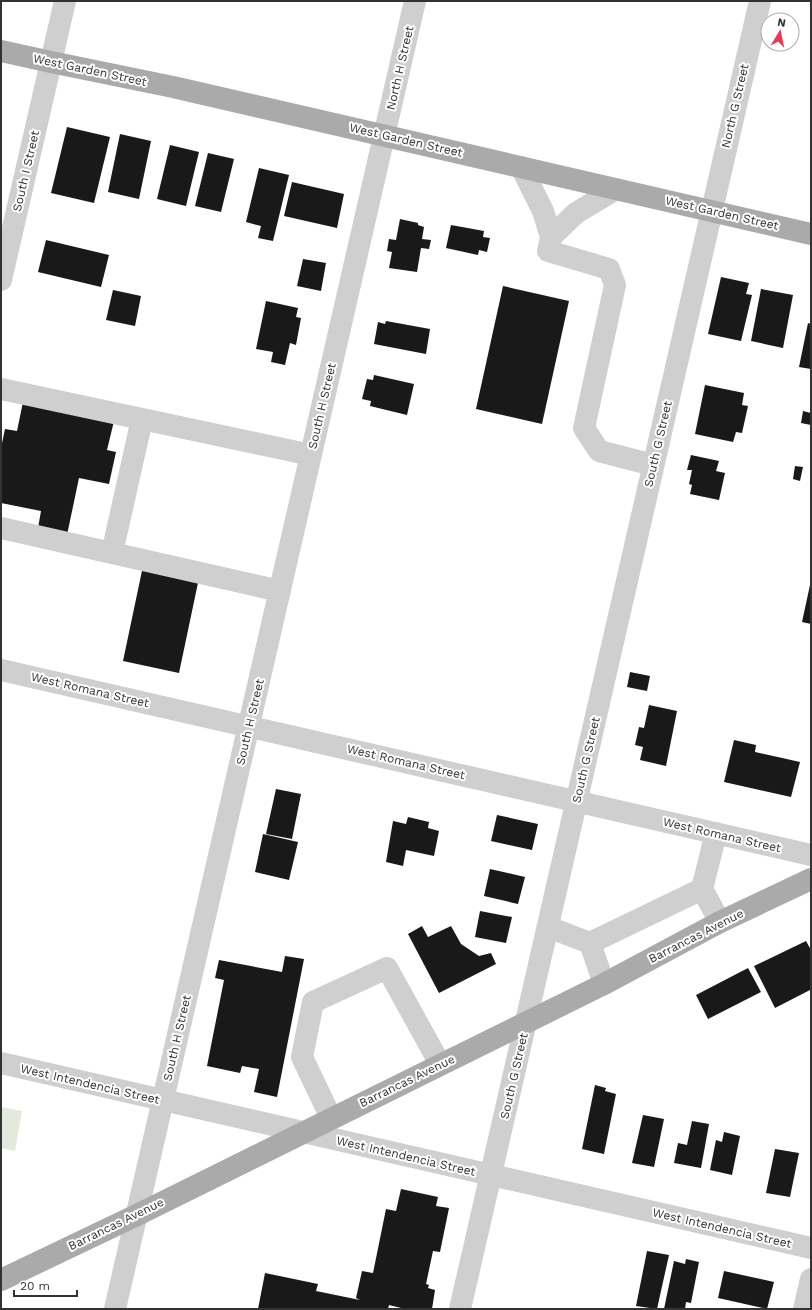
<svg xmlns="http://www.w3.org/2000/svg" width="812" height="1310" font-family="'Work Sans',sans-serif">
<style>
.green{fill:#e3e9dc}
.building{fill:#191919}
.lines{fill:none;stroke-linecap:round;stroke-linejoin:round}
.minor{stroke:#cfcfcf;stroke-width:22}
.major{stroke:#aaa;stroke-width:22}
.labels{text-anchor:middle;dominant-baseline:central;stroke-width:4;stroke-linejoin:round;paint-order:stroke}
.street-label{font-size:12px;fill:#323232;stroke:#fff}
</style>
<rect width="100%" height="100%" fill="#fff"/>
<path class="green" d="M1,1107l21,4 -7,40 -14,-3z"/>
<path class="building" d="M67,127l43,10 -16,66 -43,-10z
M120,134l31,7 -12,58 -31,-7z
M170,145l29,7 -13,54 -29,-7z
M208,153l26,6 -13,53 -26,-6z
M259,168l30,7 -16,66 -15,-3 3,-12 -15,-4z
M292,182l52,12 -7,34 -53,-12z
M400,219l18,4v2l6,2 -2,12 9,1 -2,9 -8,-1 -4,24 -28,-4 3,-16 -5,-1 2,-12 7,1z
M451,225l33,6 -1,6 7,1 -3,14 -8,-2 -1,5 -32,-7z
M46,240l63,15 -8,32 -63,-15z
M303,259l23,4 -5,28 -24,-5z
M721,277l28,6 -3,11 6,1 -11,46 -33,-7z
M503,286l66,15 -27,123 -66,-15z
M761,289l32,6 -10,53 -32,-7z
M113,290l28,6 -6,30 -29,-6z
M266,301l32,7 -2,9 5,1 -5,27 -6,-2 -5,22 -14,-3 2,-10 -17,-3z
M386,321l44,8 -4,25 -52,-10 4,-22 7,2z
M808,323l3,1v45l-12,-2z
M374,375l40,9 -7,31 -37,-9 1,-5 -9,-2 5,-20 6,1z
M705,385l39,8 -2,12 6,1 -6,27 -6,-1 -3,10 -38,-8z
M23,402l91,19 -7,29 9,2 -7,32 -30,-6 -12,57 -29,-7 3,-17 -40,-8v-55l4,-19 12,2z
M803,411l8,2v12l-10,-2z
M691,455l28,6 -3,10 9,2 -6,27 -29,-6 2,-9 -3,-1 3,-14h-5z
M795,466l8,1 -3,14 -7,-2z
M143,566l56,12 -20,95 -56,-12z
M810,585h1v39l-9,-2z
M630,672l20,4 -3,15 -20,-4z
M649,705l28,6 -11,55 -26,-6 3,-13 -8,-2 4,-18 5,1z
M734,740l22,5 -1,7 45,10 -9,35 -67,-15z
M276,789l25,5 -9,45 -26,-5z
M497,815l41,9 -6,26 -41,-9z
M408,817l21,5 -1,6 11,3 -5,25 -28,-6 -3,16 -17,-4 7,-41 13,3z
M263,834l35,8 -9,38 -34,-8z
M490,869l35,8 -7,27 -34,-8z
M480,911l32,6 -6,26 -31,-6z
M422,926l6,11 23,-11 10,18 18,12 12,-3 5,11 -57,29 -31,-59z
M806,941l5,9v43l-1,-3 -35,18 -21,-42z
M285,956l19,3 -27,138 -23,-5 5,-23 -17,-3 -2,7 -33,-7 17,-86 -9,-2 4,-18 63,12z
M748,968l13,24 -53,27 -12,-24z
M595,1085l11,3 -1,3 11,3 -12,60 -22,-5z
M643,1115l21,4 -10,48 -22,-4z
M692,1121l17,3 -8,44 -27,-5 4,-20 9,2z
M724,1132l16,4 -8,39 -22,-5 6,-30 6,2z
M775,1149l24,4 -9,44 -24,-4z
M401,1189l37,8 -2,9 13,2 -9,44 -7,-1 -7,33 3,1 -1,3 7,2 -3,19h-27l-16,-4 -1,4h-130l7,-36 53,11 -2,7 44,9 -4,-2 6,-27 11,2 13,-64 10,2z
M647,1251l22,4 -12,54 -21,-3z
M686,1259l13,3 -8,41 -5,-1 -1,7h-21l10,-48 11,3z
M724,1271l50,11 -7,27 -49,-11z"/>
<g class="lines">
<path class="minor" d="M521,167l22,44 8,26 25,-24 40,-24
M551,237l-3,14 61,18 6,16 -31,143 15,23 54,14
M1,280l64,-279
M1,389l310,66
M1,528l279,63
M112,553l30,-134
M1,670l810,185
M716,833l-14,56 18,33
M548,927l42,16 112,-54
M590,943l14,41
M1,1063l810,185
M331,1118l-29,-61 11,-55 74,-34 53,96
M115,1309l300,-1308
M460,1309l300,-1308
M804,1309l7,-30"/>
<path class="major" d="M1,51l50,11 122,25 638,147
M1,1280l136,-65 467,-231 116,-62 91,-43"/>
</g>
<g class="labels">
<g class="street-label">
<text transform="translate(400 68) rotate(-77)">North H Street</text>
<text transform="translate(90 70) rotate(12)">West Garden Street</text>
<text transform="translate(735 106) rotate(-77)">North G Street</text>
<text transform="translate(406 140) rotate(13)">West Garden Street</text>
<text transform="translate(26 171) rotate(-77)">South I Street</text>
<text transform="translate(722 213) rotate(13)">West Garden Street</text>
<text transform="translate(322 406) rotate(-77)">South H Street</text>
<text transform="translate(658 444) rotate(-77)">South G Street</text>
<text transform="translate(90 690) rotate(13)">West Romana Street</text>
<text transform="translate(250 722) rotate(-77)">South H Street</text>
<text transform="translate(586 760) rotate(-77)">South G Street</text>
<text transform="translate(406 762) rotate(13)">West Romana Street</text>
<text transform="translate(722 835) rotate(13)">West Romana Street</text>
<text transform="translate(696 936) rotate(-27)">Barrancas Avenue</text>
<text transform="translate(177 1038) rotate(-77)">South H Street</text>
<text transform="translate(514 1076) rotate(-77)">South G Street</text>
<text transform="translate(407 1081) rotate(-26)">Barrancas Avenue</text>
<text transform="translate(90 1084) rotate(13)">West Intendencia Street</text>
<text transform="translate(406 1156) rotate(13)">West Intendencia Street</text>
<text transform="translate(116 1224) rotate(-26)">Barrancas Avenue</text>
<text transform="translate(722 1228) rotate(13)">West Intendencia Street</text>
</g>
</g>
<rect width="812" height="1310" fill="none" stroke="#323232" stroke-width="4"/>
<g transform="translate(780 32) rotate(10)"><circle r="19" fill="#ffffff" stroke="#adadad"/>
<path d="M0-3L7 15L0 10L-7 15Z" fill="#de3f53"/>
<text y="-6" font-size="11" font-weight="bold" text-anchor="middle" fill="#323232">N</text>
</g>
<path d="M14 1290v6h63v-6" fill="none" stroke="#323232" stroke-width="2"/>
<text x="20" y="1290" font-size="12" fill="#323232" stroke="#ffffff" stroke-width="3" paint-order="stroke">20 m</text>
</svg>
